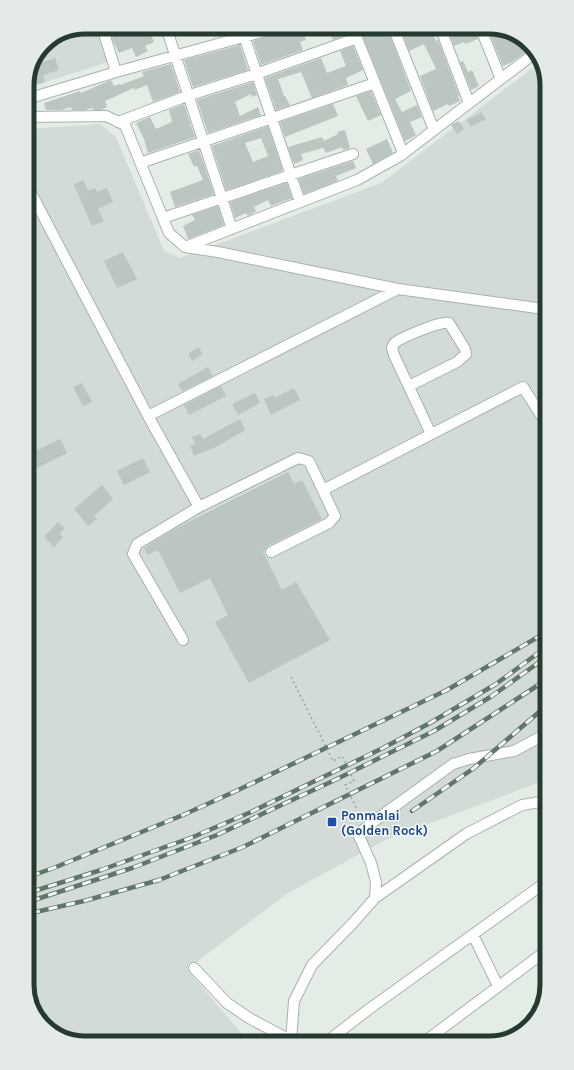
<svg xmlns="http://www.w3.org/2000/svg" width="574" height="1070" font-family="Karla,sans-serif">
<style>
.built{fill:#d2dbd5}
.building{fill:#bac6bf;fill-rule:evenodd}
.lines{fill:none;stroke-linecap:round;stroke-linejoin:round}
.minor-casing{stroke:#a7b3ac;stroke-width:12}
.minor{stroke:#fff;stroke-width:10}
.rail-casing{stroke:#60766b;stroke-width:4.5}
.rail{stroke:#f4f9f5;stroke-width:3;stroke-dasharray:9;stroke-linecap:butt}
.path-bridge{stroke:#88ab98;stroke-width:1.5;stroke-dasharray:2 3;stroke-linecap:butt}
.transit-dot{fill:#1a4fb4;stroke:#f4f9f5;stroke-width:1.5}
.labels{text-anchor:middle;dominant-baseline:central;stroke-width:3;stroke-linejoin:round;paint-order:stroke}
.transit-label{font-size:13px;font-weight:bold;fill:#164399;stroke:#f4f9f5;text-anchor:start}
.rim{fill:none;stroke:#263b30;stroke-width:5}
</style>
<rect width="100%" height="100%" fill="#e4ece6"/>
<path class="built" d="M85,27h12l11,35 -81,26v-7l17,-37z
M542,61l4,719 -161,60 -97,53 -101,76 61,72 -167,2 -29,-10 -21,-25 -4,-879 73,-5 16,13 48,114 16,7 201,-75z"/>
<path class="building" d="M109,27h38l7,15 -9,4 3,5 -12,6 -4,-9 -13,5 -6,-12z
M280,27h21l5,13 -6,2 3,8 -42,15 -8,-24 23,-8 3,-2z
M342,27h4l2,7 -15,6 -3,-7z
M359,27h28l24,64 -16,8 7,13 15,-7 5,12 -12,5 6,13 -11,6z
M400,27h29l7,14 2,-1 21,55 -1,1 2,5 -11,5 -1,-2 -15,7 -13,-35 16,-7 -11,-23h-1v-2l-15,7z
M458,27h16l4,12 -13,5 -1,-2 -10,4 -4,-11 10,-3z
M487,27h6l31,12 6,10 -18,13 -9,4z
M240,45l8,25 -55,17 -9,-27z
M353,46l10,24 -17,8 2,7 -36,13 -11,-26 -23,7 6,17h1l5,9 -14,5 -11,-32 56,-20 6,15 19,-7 -6,-15z
M38,57l2,6 15,-5 4,12 -16,5 2,7 -18,6v-7z
M463,61l5,11 4,-2 7,16 -8,4 -11,-28z
M171,64l9,28 -27,10 -6,-17 -12,5 -1,-2 -29,13 2,6 -6,3h-8l-1,-2 -7,2h-13l-1,-3 -10,3h-15l-2,-7 36,-12 1,2 30,-13 3,6 6,-2v1l24,-9 -2,-4z
M253,82l4,13 -5,2 -1,-3 -16,8 5,14 18,-9 3,8 -53,18 -11,-33z
M371,91l10,24 -13,6 -12,-25z
M184,104l11,33 -47,16 -4,-14 -8,-16 14,-6 6,12 16,-7 -3,-12z
M333,104l5,12 -53,21 -5,-15z
M482,112l4,7 -15,8 -4,-7z
M459,121l5,8 -7,5 -6,-9z
M268,126l15,45 -57,19 -14,-44zM261,138l7,18 -15,6 -8,-19z
M345,130l5,18 -7,2 -1,-3 -16,6 -3,-5 -22,6 2,6 -9,4 -6,-17 34,-10 2,4 14,-7 -1,-2z
M387,139l6,14 -20,11 -7,-15z
M199,150l15,44 -39,13 -5,-15 33,-12 -6,-14 -3,1 -6,-13z
M353,161l3,7 -20,8 2,5 -34,13 -5,-15z
M83,180l5,11 7,-3 2,4 10,-4 6,14 -15,7 6,12 -12,5 -18,-41z
M287,183l5,15 -21,8 -3,-6 -14,7 2,4 -8,5 -2,-3 -11,5 -5,-16z
M218,206l6,19 -36,14 -5,-13 12,-6 -3,-5z
M123,252l14,27 -20,9 -13,-27z
M198,347l5,7 -11,7 -4,-7z
M208,367l5,9 -31,15 -4,-7z
M82,383l10,19 -9,4 -10,-19z
M221,386l5,10 -37,19 -5,-10z
M294,388l6,12 -29,15 -7,-16 9,-4 1,3z
M255,393l5,10 -22,12 -6,-11z
M240,419l5,11 -29,17 -22,9 -4,-10 5,-2 -3,-7 8,-3 3,5z
M60,439l7,14 -38,19v-22l7,-4 2,4z
M143,458l7,14 -26,13 -7,-14z
M288,472l6,12 8,-4 20,39 -54,27 -5,6 19,38 14,-8 34,58 -81,43 -34,-61 13,-7 -18,-37 -30,15 -22,-43 -10,5 -4,-7 29,-18z
M102,485l11,14 -19,17 3,3 -9,7 -14,-17z
M58,522l7,6 -6,6 4,3 -9,10 -10,-10z"/>
<g class="lines">
<defs>
<path id="minor" d="M102,27l14,45
M166,27l66,202
M241,27l59,175
M352,27l5,11
M393,27l41,103
M440,27l29,76
M480,27l21,52
M27,99l89,-27 142,-39 16,-6
M27,117l79,-1 19,9 44,108 16,14 172,-67 43,-24 135,-103
M118,122l69,-26 69,-22 101,-36 46,115
M140,163l235,-80
M28,187l120,229 51,91 99,-49 11,3 26,55 -6,7 -58,29
M163,218l190,-64
M185,247l33,5 180,37 146,20
M409,386l48,-24 9,-8 -1,-5 -16,-26c-9,-2 -46,14 -53,19 -3,2 -3,3 -4,6l2,7 37,79
M148,416l250,-127
M323,490l200,-103 21,33
M183,640l-50,-86 4,-10 62,-37
M375,898l91,-64 56,-29 24,-4
M473,935l25,51
M194,968l33,35 22,15 41,22
M428,1039l119,-89
M329,1040l40,-31 177,-127
M291,1041l3,-40 18,-36 41,-42 22,-25 1,-16 -5,-19 -13,-29 23,-18 72,-52 16,-5 45,-8 32,-17"/>
</defs>
<use href="#minor" class="minor-casing"/>
<use href="#minor" class="minor"/>
<defs>
<path id="rail" d="M412,811l62,-43 72,-62
M31,876l25,-9 127,-52 53,-24 211,-101 98,-57
M31,892l70,-22 92,-33 58,-25 132,-64 47,-25 66,-39 49,-36
M31,901l101,-33 85,-33 120,-56 97,-48 58,-35 53,-38
M31,913l53,-12 75,-21 84,-33 194,-96 109,-71"/>
</defs>
<use href="#rail" class="rail-casing"/>
<use href="#rail" class="rail"/>
<path class="path-bridge" d="M291,677l42,84 9,-5 12,25 -9,4 12,24"/>
</g>
<rect class="transit-dot" x="327" y="817" width="10" height="10" rx="2"/>
<g class="labels">
<g class="transit-label">
<text x="341" y="815">Ponmalai<tspan x="341" dy="15">(Golden Rock)</tspan></text>
</g>
</g>
<path d="M0 0H574V1070H0ZM85 34H489A51 51 0 0 1 540 85V985A51 51 0 0 1 489 1036H85A51 51 0 0 1 34 985V85A51 51 0 0 1 85 34Z" fill="#e4eae5" fill-rule="evenodd"/>
<path class="rim" d="M85 34H489A51 51 0 0 1 540 85V985A51 51 0 0 1 489 1036H85A51 51 0 0 1 34 985V85A51 51 0 0 1 85 34Z"/>
</svg>
